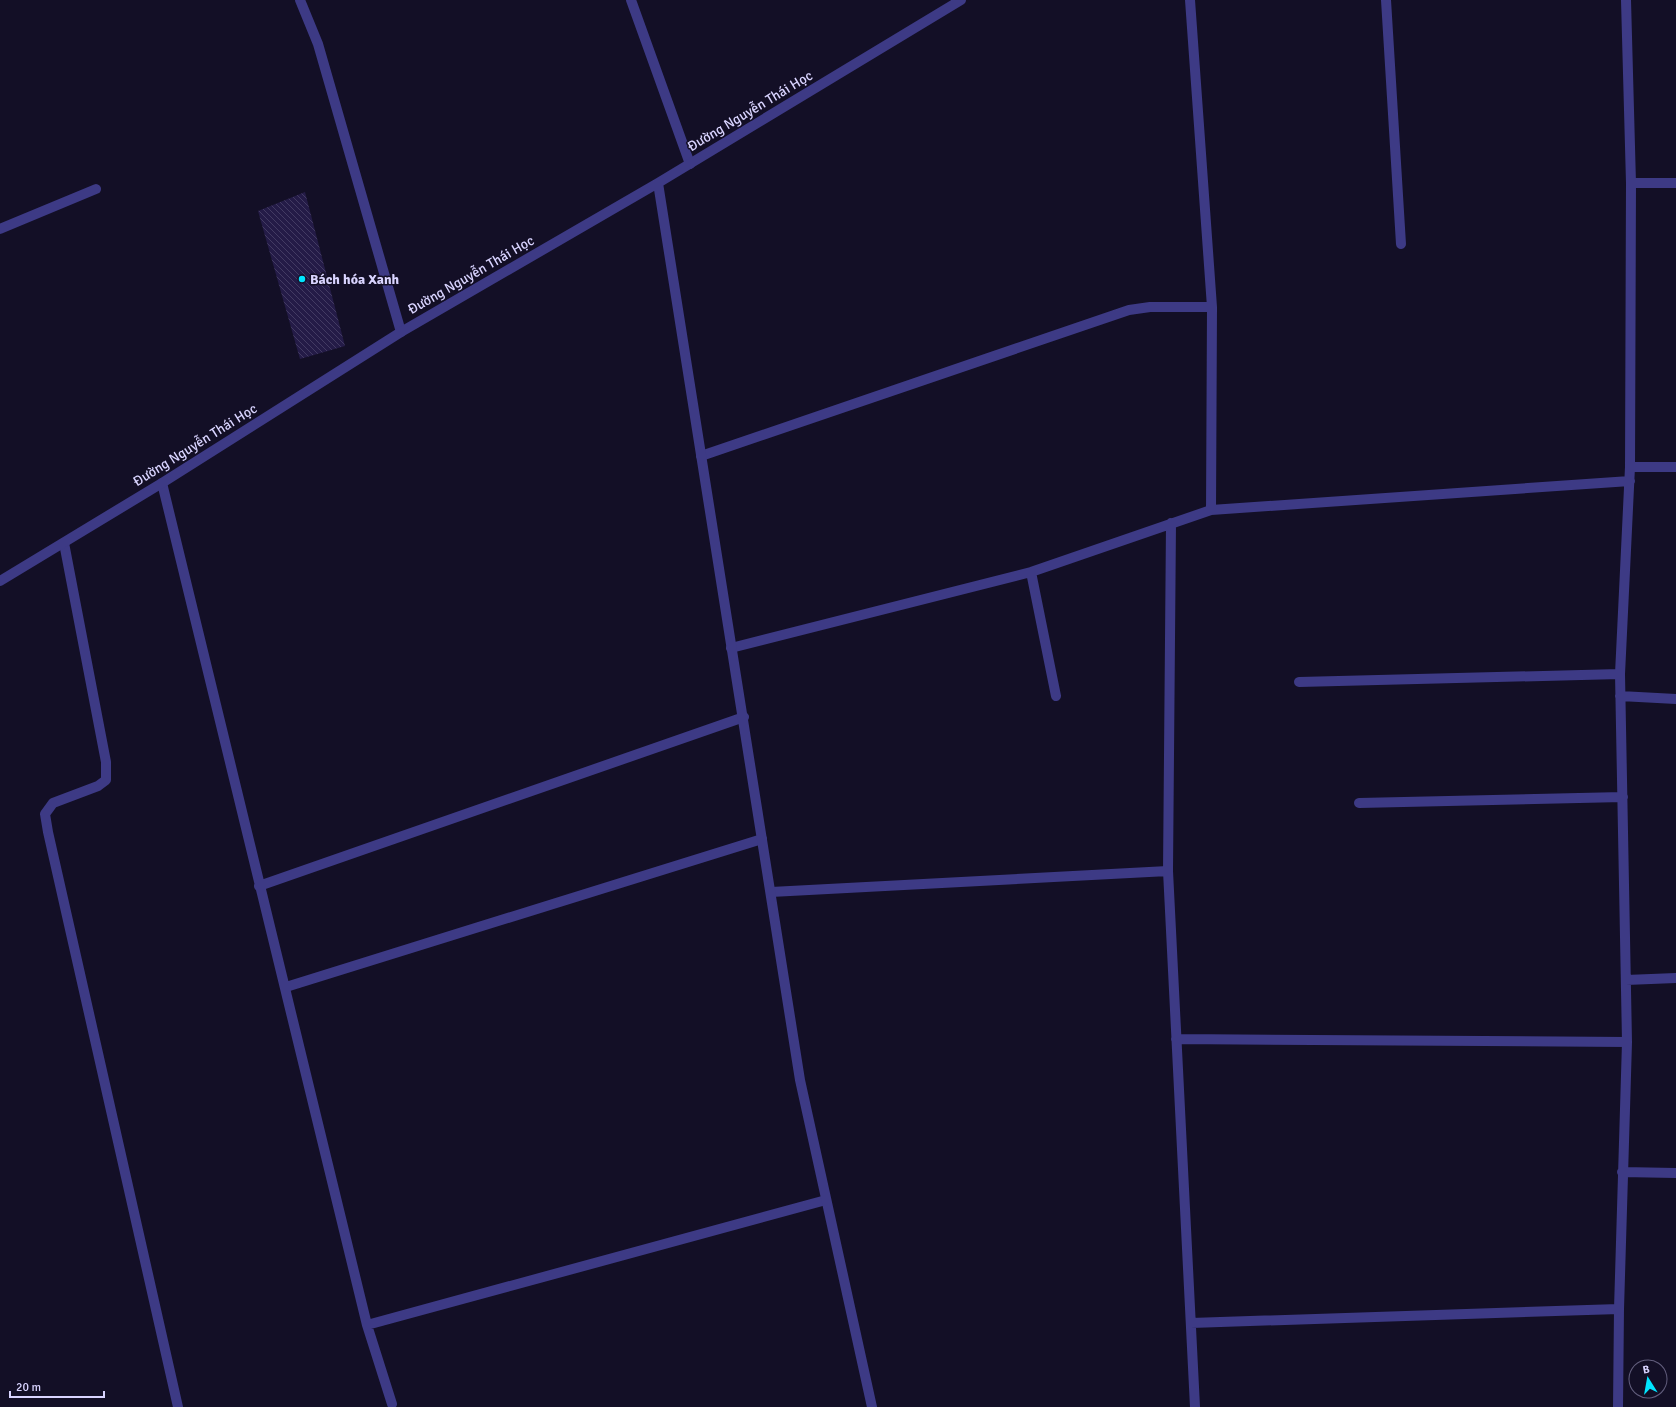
<svg xmlns="http://www.w3.org/2000/svg" width="1676" height="1407" font-family="Signika,sans-serif">
<style>
.building{fill:url(#building-back-hatch)}
.lines{fill:none;stroke-linecap:round;stroke-linejoin:round}
.minor{stroke:#3d3a85;stroke-width:10}
.tertiary{stroke:#3d3a85;stroke-width:10}
.poi-dot{fill:#00e5ff;stroke:#130f26;stroke-width:1.5}
.labels{text-anchor:middle;dominant-baseline:central;stroke-width:3;stroke-linejoin:round;paint-order:stroke}
.street-label{font-size:14px;fill:#d9d4ff;stroke:#130f26}
.poi-label{font-size:14px;font-weight:bold;fill:#d9d4ff;stroke:#130f26;text-anchor:start}
</style>
<defs>
<pattern id="building-back-hatch" width="6" height="6" patternUnits="userSpaceOnUse"><rect width="6" height="6" fill="#241b47"/><path d="M-1 5l2 2M0 0l6 6M5-1l2 2" fill="none" stroke="#433b63"/></pattern>
</defs>
<rect width="100%" height="100%" fill="#130f26"/>
<path class="building" d="M305,192l40,154 -45,13 -42,-148z"/>
<g class="lines">
<path class="minor" d="M300,0l18,44 83,288
M631,0l59,164
M1190,0l22,307
M1386,0l15,244
M1631,183h45
M0,229l96,-40
M701,456l428,-146 21,-3h62l-1,203
M1630,467h46
M162,483l205,842 25,79
M64,543l42,219v18l-8,6 -45,17 -8,11 3,18 130,575
M1031,572l25,124
M731,648l300,-76 180,-62 419,-29
M1299,682l321,-8
M1620,696l56,3
M1359,803l264,-6
M1168,871l3,-348
M259,886l485,-169
M771,892l397,-21 27,536
M1626,980l50,-2
M286,987l476,-148
M1176,1039l451,3
M1622,1172l54,1
M1191,1323l428,-14 8,-267 -7,-368 10,-207 1,-284 -5,-183
M367,1325l459,-125
M1618,1407l1,-98"/>
<path class="tertiary" d="M658,183l142,897 72,327
M0,581l162,-98 239,-151 257,-149 303,-183"/>
</g>
<circle class="poi-dot" cx="302" cy="279" r="4"/>
<g class="labels">
<g class="street-label">
<text transform="translate(750 111) rotate(-31)">Đường Nguyễn Thái Học</text>
<text transform="translate(471 275) rotate(-30)">Đường Nguyễn Thái Học</text>
<text transform="translate(195 445) rotate(-32)">Đường Nguyễn Thái Học</text>
</g>
<g class="poi-label">
<text x="310" y="279">Bách hóa Xanh</text>
</g>
</g>
<g transform="translate(1648 1379) rotate(349)"><circle r="19" fill="#130f26" stroke="#625e7d"/>
<path d="M0-3L7 15L0 10L-7 15Z" fill="#00e5ff"/>
<text y="-6" font-size="11" font-weight="bold" text-anchor="middle" fill="#d9d4ff">B</text>
</g>
<path d="M10 1391v6h94v-6" fill="none" stroke="#d9d4ff" stroke-width="2"/>
<text x="16" y="1391" font-size="12" fill="#d9d4ff" stroke="#130f26" stroke-width="3" paint-order="stroke">20 m</text>
</svg>
